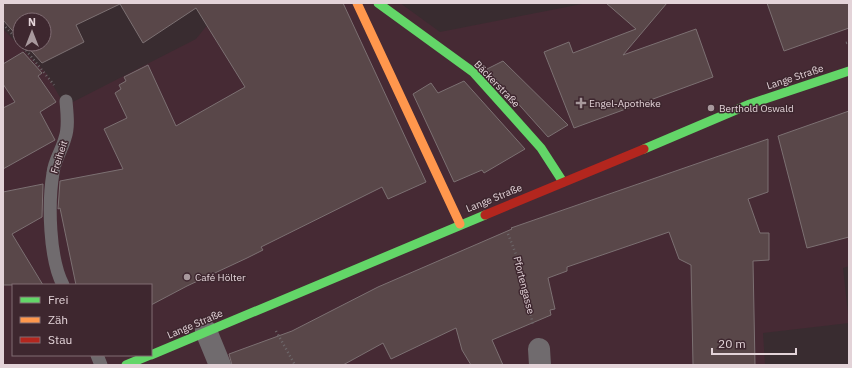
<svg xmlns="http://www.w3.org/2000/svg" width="852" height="368" font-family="'IBM Plex Sans',sans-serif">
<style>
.built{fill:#462a34;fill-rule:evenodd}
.building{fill:#594749;stroke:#7c7072}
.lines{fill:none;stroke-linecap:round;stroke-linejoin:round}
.path{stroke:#6e686b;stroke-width:2.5;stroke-dasharray:1 3;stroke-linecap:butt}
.lane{stroke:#706b6e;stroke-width:13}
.street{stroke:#706b6e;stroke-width:22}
.fast{stroke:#63d668;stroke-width:9}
.slow{stroke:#ff974d;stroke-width:9}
.jam{stroke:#b3261e;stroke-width:9}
.poi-dot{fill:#a8999d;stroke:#3e272f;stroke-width:1.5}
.labels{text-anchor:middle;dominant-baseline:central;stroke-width:3;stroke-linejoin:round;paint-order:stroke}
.street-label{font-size:10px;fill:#e3d3d8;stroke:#3e272f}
.poi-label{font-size:10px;fill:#e3d3d8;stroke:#3e272f;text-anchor:start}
</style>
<rect width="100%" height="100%" fill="#392c30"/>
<path class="built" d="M225,3h175l40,29 147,-29h262v263l-6,2 6,55 -86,10 2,32h-762v-336l43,44 19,33 131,-67zM13,285h138v70h-138z"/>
<path class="building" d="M3,3h340l83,179 -38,17 -6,-12 -121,60 2,3 -16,8 -60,28 -36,19v-20h-75l-16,-77 -2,1 2,-28 63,-12 -19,-40 23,-11 -12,-25 6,-4 -2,-4 7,-4 -2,-4 24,-12 28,61 69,-39 -49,-79 -53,35 -23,-39 -44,21 8,17 -42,21 -17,-19h19v-24h-24v19l-17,-19z
M606,3h61l-44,52 73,-26 17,48 -139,51 -30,-76 25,-10 4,11 63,-24z
M767,3h82v25l-65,23z
M23,52l19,21 -4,3 18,26 -16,10 15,28 -52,29v-61l12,-6 -12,-18v-20z
M503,61l65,64 -20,12 -61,-68z
M464,81l61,68 -41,24 -2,-3 -28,12 -41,-88 18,-11 7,10z
M849,111v126l-42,11 -29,-112z
M768,139v53l-20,7 12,34h9v27l-16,1 2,104h-62l-2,-100 -12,-6 -10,-27 -102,35v4l-19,7 7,31 -5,1 1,5 -59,25 11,25h-32l-9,-15 -6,-22 -65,31 -8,-16 -40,22h-111l-3,-11 63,-23 86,-44 134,-58 -1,-1z
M43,184l-1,33 -30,17 31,51h-40v-93z"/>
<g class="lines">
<path class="path" d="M3,24l17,19
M846,43l3,-1
M21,44l33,41
M508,234l11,28 14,63
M276,331l19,34"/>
<path class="lane" d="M63,285c-14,-27 -15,-82 -10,-112 1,-12 9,-23 12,-35 4,-11 2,-25 1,-37
M97,355l4,10"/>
<path class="street" d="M206,331l14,34
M539,349l1,16"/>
<path class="fast" d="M378,3l95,69 68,76 22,34
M644,149l106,-45 99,-33
M151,355l334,-140
M126,365l24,-10"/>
<path class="slow" d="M357,3l103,221"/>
<path class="jam" d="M485,215l159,-66"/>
</g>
<g class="poi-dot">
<path d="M579 97h4v4h4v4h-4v4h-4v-4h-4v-4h4z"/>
<circle cx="711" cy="108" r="4"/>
<circle cx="187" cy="277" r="4"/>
</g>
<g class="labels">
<g class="street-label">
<text transform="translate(795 77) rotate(-18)">Lange Straße</text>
<text transform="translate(497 84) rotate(46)">Bäckerstraße</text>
<text transform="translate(59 157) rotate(-72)">Freiheit</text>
<text transform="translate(494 198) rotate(-22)">Lange Straße</text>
<text transform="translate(524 285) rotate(76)">Pfortengasse</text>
<text transform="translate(195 324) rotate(-23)">Lange Straße</text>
</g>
<g class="poi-label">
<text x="589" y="103">Engel-Apotheke</text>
<text x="719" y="108">Berthold Oswald</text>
<text x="195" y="277">Café Hölter</text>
</g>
</g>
<rect width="852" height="368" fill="none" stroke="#e3d3d8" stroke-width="8"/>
<rect x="12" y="284" width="140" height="72" fill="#3e272f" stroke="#806c73"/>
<rect x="20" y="297" width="20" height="6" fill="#63d668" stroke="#806c73"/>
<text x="48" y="304" font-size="12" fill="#e3d3d8">Frei</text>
<rect x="20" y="317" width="20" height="6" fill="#ff974d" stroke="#806c73"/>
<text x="48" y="324" font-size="12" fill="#e3d3d8">Zäh</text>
<rect x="20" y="337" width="20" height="6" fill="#b3261e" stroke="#806c73"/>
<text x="48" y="344" font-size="12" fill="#e3d3d8">Stau</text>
<g transform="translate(32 32)"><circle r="19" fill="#3e272f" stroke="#806c73"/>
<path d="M0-3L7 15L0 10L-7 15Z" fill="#a8999d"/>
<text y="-6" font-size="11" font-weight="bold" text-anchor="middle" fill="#e3d3d8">N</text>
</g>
<path d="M712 348v6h84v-6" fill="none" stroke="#e3d3d8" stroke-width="2"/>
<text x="718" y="348" font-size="12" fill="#e3d3d8" stroke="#3e272f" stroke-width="3" paint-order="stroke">20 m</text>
</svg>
